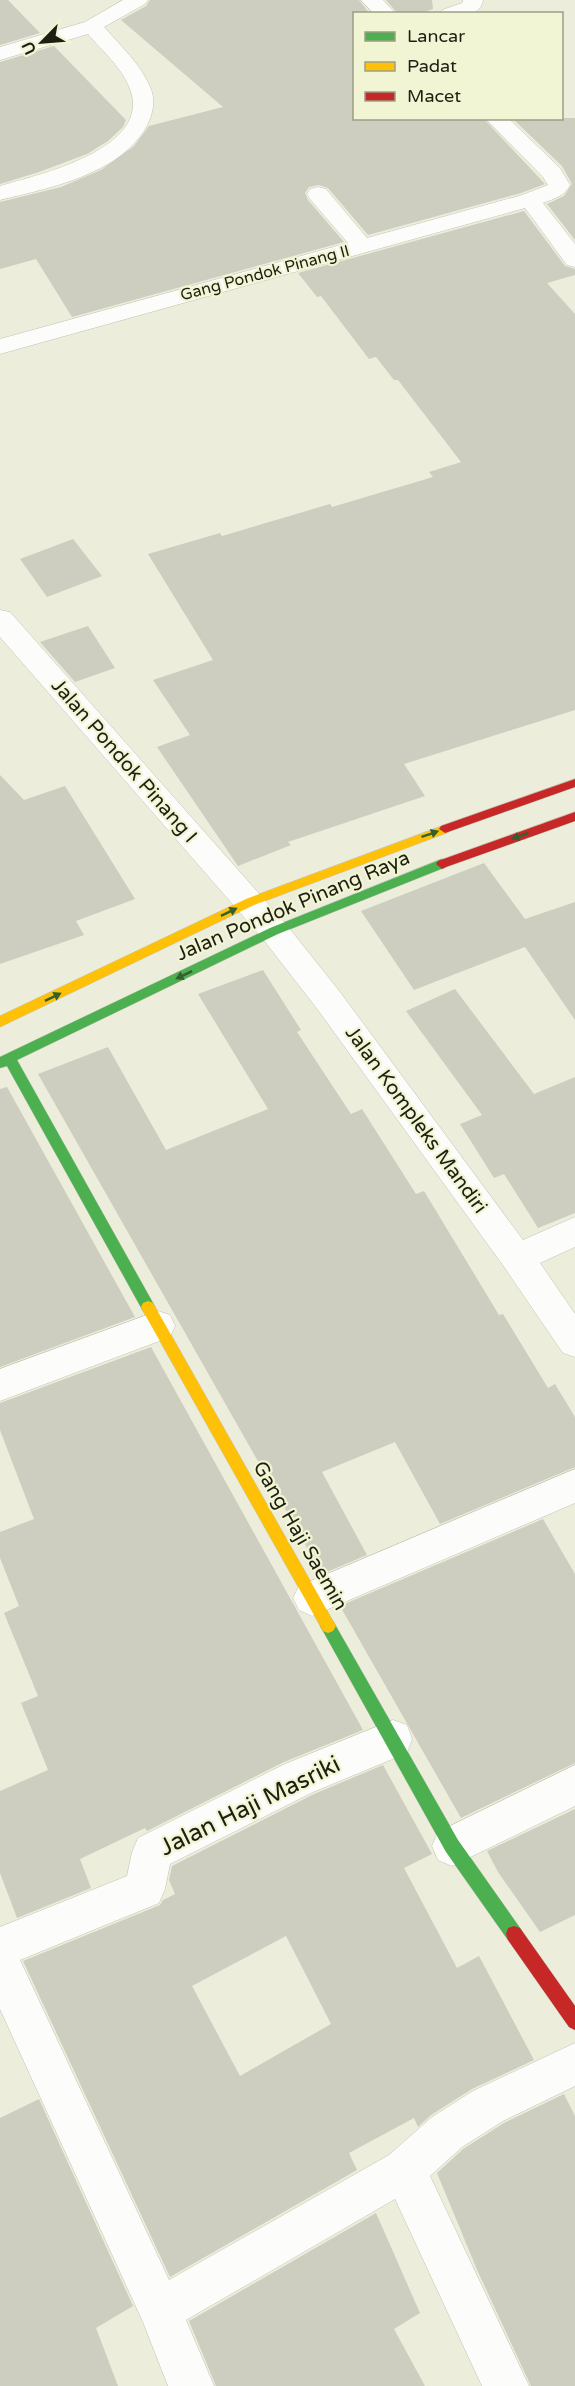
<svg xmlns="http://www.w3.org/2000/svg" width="575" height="2386" font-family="'Varela Round',sans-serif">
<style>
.building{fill:#cdcec0;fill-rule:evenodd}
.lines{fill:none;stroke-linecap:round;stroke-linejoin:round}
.street-casing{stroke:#c1c2b3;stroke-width:1}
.fast-casing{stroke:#c1c2b3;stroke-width:1}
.slow-casing{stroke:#c1c2b3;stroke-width:1}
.jam-casing{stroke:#c1c2b3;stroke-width:1}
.street{fill:#fcfcfa;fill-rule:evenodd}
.fast{fill:#4caf50;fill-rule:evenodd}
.slow{fill:#ffc107;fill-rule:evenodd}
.jam{fill:#c62828;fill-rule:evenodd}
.oneway{fill:#33602e}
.labels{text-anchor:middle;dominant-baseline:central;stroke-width:4.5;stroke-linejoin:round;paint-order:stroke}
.far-street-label{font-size:16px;fill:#1e1f12;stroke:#f2f5d3}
.street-label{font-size:20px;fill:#1e1f12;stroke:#f2f5d3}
.near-street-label{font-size:24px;fill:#1e1f12;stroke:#f2f5d3}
</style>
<rect width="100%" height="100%" fill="#eceddb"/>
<path class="building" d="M0,0h8l32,33 -40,12z
M150,0h209l11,14h-16v104h129l62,66 -24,9 -153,42 -40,-47 -9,-3 -10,2 -4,6 3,7 36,42 -272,75 -36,-58 -36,10v-67l61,-15 40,-17 33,-24 15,-20 74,-19 -102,-87 25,-14z
M386,0h46l1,9 -15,5h-20z
M54,46l72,74 -3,7 -15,14 -21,13 -48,18 -39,12v-122z
M512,118h63v122l-28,-36 17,-8 8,-12 -10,-18z
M524,211l41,55 10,3v6l-28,8 28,31v396l-171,54 21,32 -137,46 3,3 -53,21 -81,-119 33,-12 -37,-55 60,-20 -65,-106 72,-21 2,3 108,-32 2,3 101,-30 -4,-5 32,-10 -63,-82h-4l-18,-23 -7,2 -48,-63 -4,1 -19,-24z
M73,539l29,37 -55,21 -27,-38z
M88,626l27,42 -40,14 -35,-40z
M0,775l24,25 41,-14 70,113 -59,22 8,14 -84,29z
M484,863l41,56 50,-17v118l-50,-73 -111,43 -53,-79z
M263,970l38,60 -4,2 54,82 11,-5 54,85 8,-3 75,124 4,-1 45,74 7,-4 20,33v50l-135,57 -45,-82 -73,30 45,83 -45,19 -284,-500 70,-27 58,103 102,-41 -70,-115z
M455,989l79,105 41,-17v136l-37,15 -34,-54 -10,4 -34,-54 22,-9 -76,-104z
M7,1087l128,230 -135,50v-278z
M151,1347l212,383 -79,32 -137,69 -2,-3 -65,31 11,29 -74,30 -17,-45v-82l48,-21 -27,-67 17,-7 -34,-83 15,-7 -19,-48v-26l34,-13 -34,-89v-27z
M543,1519l32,55v189l-114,55 -121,-212z
M383,1765l49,89 -28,14 53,100 22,-12 55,104 -62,29 -41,26 -13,12 -4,-9 -65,35 8,17 -187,107 -147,-316 137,-56 3,-5 12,-6 -6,-14 3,-14 142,-72zM286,1936l45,88 -91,52 -48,-90z
M575,1809v106l-35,17 -42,-60 -11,-21z
M564,2094l11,22v270h-44l-53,-114 -41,-99 26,-24 41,-26z
M39,2099l94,207 -37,22 22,58h-118v-268z
M376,2213l44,100 -26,16 31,57h-209l-27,-65z"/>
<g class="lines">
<defs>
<path id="street" d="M123,0h25l-3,4 -41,23c17,19 38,39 47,62 5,14 1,28 -6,40 -28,46 -96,59 -145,71v-14c38,-11 153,-37 130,-97 -8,-22 -28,-38 -42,-55l-88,26v-13l85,-25z
M361,0h22l13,14h-22z
M463,0h20c-3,20 -28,14 -44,14l3,-4 20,-7z
M485,118h23l52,50 10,17c-5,11 -15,13 -27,18l32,41v23l-8,-2 -42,-57 -525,146v-15l348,-96 -38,-44 -3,-5 3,-5 8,-2 8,2 41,49 155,-43 26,-10 -5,-8z
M0,610l10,2 275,311 55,69 183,248 52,-23v30l-35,16 35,51v43l-12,-4 -58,-85 -187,-258 -55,-71 -263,-302z
M158,1311l12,4 5,11 -5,11 -170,64v-32z
M575,1469v34l-263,113 -13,-6 -6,-12 6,-12z
M393,1720l14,5 5,14 -5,14 -94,39 -143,72 -5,25 -6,14 -139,57 149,320 220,-125 43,-38 41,-26 102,-48v43l-72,35 -41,26 -32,29 99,210h-47l-87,-187 -209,121 28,66h-46l-25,-64 -143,-313v-82l127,-51 5,-24 6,-14 147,-74z
M575,1765v41l-123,60 -14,-6 -6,-14 6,-14z"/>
<path id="fast" d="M442,859l6,5 -2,3 -168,67 -261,126 136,243 2,4 -2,4 -5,2 -5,-2 -136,-245 -7,2v-11l270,-129z
M328,1619l5,2 125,219 62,88 2,6 -2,6 -6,2 -6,-2 -62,-88 -123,-221 -3,-5 3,-5z"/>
<path id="slow" d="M445,825l6,4 -2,3 -195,73 -254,122v-11l246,-117z
M148,1301l5,2 180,318 3,5 -3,5 -5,2 -5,-2 -180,-320 -2,-4 2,-4z"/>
<path id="jam" d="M575,779v8l-130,46 -6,-4 2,-3z
M575,812v9l-129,46 -4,2 -6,-5 2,-3z
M514,1926l6,2 55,78v24l-6,-3 -61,-87 -2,-6 2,-6z"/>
</defs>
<use href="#street" class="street-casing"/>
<use href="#fast" class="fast-casing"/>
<use href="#slow" class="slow-casing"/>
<use href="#jam" class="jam-casing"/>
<use href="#street" class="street"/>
<use href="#fast" class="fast"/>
<use href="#slow" class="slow"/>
<use href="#jam" class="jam"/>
</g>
<defs><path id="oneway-solid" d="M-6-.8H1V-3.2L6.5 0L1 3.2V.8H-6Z" transform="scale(1.5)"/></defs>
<g class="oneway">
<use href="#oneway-solid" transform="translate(430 834) rotate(-19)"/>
<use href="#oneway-solid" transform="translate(520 836) rotate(160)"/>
<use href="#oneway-solid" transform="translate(229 912) rotate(-26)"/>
<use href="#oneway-solid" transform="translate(184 975) rotate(154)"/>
<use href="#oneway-solid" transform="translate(53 997) rotate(-26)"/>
</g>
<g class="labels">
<g class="far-street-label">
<text transform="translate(265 273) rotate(-15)">Gang Pondok Pinang II</text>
</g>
<g class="street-label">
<text transform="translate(124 761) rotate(49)">Jalan Pondok Pinang I</text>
<text transform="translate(293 906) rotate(-23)">Jalan Pondok Pinang Raya</text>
<text transform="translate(416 1120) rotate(54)">Jalan Kompleks Mandiri</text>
<text transform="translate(300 1536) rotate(60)">Gang Haji Saemin</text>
</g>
<g class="near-street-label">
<text transform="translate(250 1806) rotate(-26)">Jalan Haji Masriki</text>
</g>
</g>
<rect x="353" y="12" width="210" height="108" fill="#f2f5d3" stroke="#9d9f86" stroke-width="1.5"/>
<rect x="365" y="32" width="30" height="9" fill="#4caf50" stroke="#9d9f86" stroke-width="1.5"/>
<text x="407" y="42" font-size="18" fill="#1e1f12">Lancar</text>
<rect x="365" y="62" width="30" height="9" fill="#ffc107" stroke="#9d9f86" stroke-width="1.5"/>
<text x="407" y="72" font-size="18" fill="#1e1f12">Padat</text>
<rect x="365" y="92" width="30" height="9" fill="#c62828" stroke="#9d9f86" stroke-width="1.5"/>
<text x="407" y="102" font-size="18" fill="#1e1f12">Macet</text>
<g transform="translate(42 42) rotate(245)" stroke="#f2f5d3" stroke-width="4.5" paint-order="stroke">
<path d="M0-4.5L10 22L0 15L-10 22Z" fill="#1e1f12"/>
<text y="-9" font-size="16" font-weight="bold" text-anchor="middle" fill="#1e1f12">U</text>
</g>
</svg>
